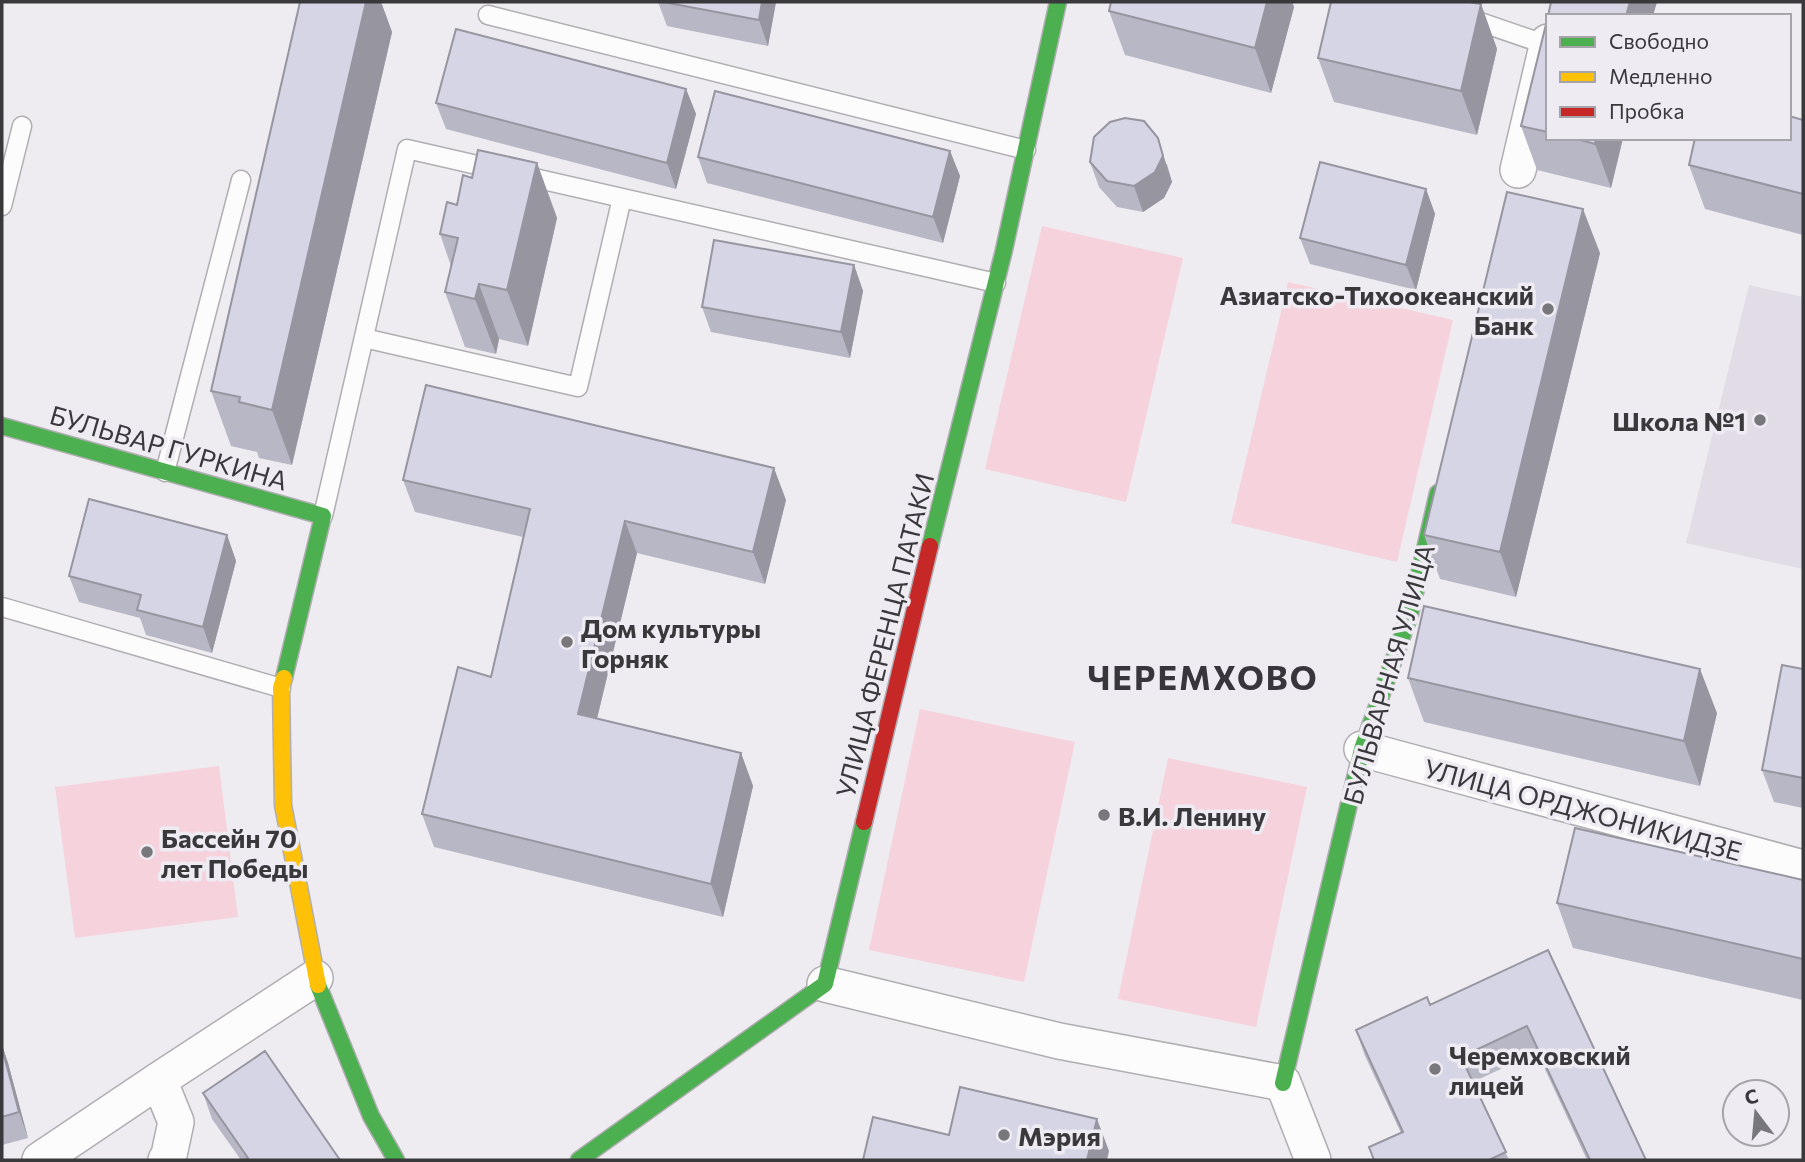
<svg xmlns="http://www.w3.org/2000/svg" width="1805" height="1162" font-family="Commissioner,sans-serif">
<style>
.built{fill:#e1dce6}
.green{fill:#f6d2dd}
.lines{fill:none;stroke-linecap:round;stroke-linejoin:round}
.lane-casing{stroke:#b0aeb2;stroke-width:21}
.street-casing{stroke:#b0aeb2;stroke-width:38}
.fast-casing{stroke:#b0aeb2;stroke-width:19}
.slow-casing{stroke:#b0aeb2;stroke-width:19}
.jam-casing{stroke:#b0aeb2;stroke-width:19}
.lane{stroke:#fcfcfd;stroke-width:18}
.street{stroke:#fcfcfd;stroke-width:35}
.fast{stroke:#4caf50;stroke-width:16}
.slow{stroke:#ffc107;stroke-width:16}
.jam{stroke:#c62828;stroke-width:16}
.wall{fill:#b8b7c5}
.shaded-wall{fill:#9695a0}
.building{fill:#d6d5e5;stroke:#9695a0;stroke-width:2}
.poi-dot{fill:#78777b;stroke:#eeebf2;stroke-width:2.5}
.labels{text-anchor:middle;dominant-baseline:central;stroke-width:7;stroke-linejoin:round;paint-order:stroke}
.poi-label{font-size:26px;font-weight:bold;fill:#39383b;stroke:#eeebf2;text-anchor:start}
.street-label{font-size:26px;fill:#39383b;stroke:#eeebf2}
.district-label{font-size:33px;font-weight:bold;letter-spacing:2px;fill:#38353b;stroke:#eeebf2}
</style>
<rect width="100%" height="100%" fill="#eeecf1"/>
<path class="built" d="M1749,285l54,12v272l-117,-26z"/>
<path class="green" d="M1042,226l141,32 -57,244 -141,-33z
M1288,282l165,38 -56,242 -166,-39z
M920,709l155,33 -51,240 -155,-32z
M1168,758l139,29 -51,240 -138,-28z
M219,766l19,151 -163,21 -20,-151z"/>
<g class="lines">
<defs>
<path id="lane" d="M1422,2l125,43
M488,15l538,135
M2,206l20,-80
M364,338l214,49 44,-189
M165,472l76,-292
M323,516l84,-367 589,134
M2,607l279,81"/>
<path id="street" d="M1518,170l30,-128
M1362,749l441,119
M825,984l234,57 224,42 30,77
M159,1080l17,42 -7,33 -3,5
M40,1160l119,-80 156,-102"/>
<path id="fast" d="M2,426l321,90 -39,162
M930,546l74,-296 54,-248
M318,985l53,131 25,44
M1283,1083l79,-334 48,-135 28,-121
M579,1160l246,-176 39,-162"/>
<path id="slow" d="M284,678l-3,10 2,117 35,180"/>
<path id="jam" d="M864,822l66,-276"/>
</defs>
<use href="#lane" class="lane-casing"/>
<use href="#street" class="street-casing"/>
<use href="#fast" class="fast-casing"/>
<use href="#slow" class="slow-casing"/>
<use href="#jam" class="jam-casing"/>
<use href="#lane" class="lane"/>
<use href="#street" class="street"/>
<use href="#fast" class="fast"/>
<use href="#slow" class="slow"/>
<use href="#jam" class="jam"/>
</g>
<path class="wall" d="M300,2h81l11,30 -100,433 -33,-7 -2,-6 -26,-6 -20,-55z
M658,2h118l-8,44 -101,-20z
M1111,2h181l2,5 -23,86 -146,-38 -16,-44z
M1481,4l16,45 -20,86 -143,-33 -16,-44z
M1548,16v122h75l-12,50 -74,-18 -16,-44z
M686,89l10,25 -20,75 -230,-60 -10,-26z
M1803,120v115l-98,-26 -16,-44z
M950,151l10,25 -17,67 -236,-60 -9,-26z
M1090,162l77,2 5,18 -8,16 -21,14 -26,-5 -18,-20z
M537,163l20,55 -29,128 -29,-7 -3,15 -31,-7 -20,-55 6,-26 -11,-32 32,-56z
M1426,189l9,25 -19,76 -106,-26 -10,-26z
M1600,253l-84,344 -76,-18 -16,-44z
M854,265l9,26 -13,67 -139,-26 -9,-25z
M403,480l383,20 -21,84 -128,-31 -40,166 144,34 12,33 -30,131 -289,-70 -12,-33 69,-137 32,-140 -108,-25z
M227,535l9,26 -24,92 -66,-18 -6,-17 -61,-16 -10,-26z
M1803,669v139l-29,-6 -12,-32z
M1408,678l309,35 -17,73 -276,-64z
M1803,880v120l-230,-52 -16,-45z
M1548,950l98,210h-59l-50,-108 -64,30 36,78h-136l-4,-13 32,-14 -36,-77 -9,-26 74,-25z
M2,1045l6,18 20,75 -26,7z
M203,1093l137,67h-99l-29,-41z"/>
<path class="shaded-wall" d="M366,2h15l11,30 -100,433 -20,-55z
M762,2h14l-8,44 -9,-26z
M1267,2h25l2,5 -23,86 -16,-45z
M1630,2h27l-4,14h-27z
M1481,4l16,45 -20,86 -16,-44z
M686,89l10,25 -20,75 -9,-26z
M1158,138l14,44 -8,16 -21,14 -9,-26z
M1596,138h27l-12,50 -16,-44z
M950,151l10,25 -17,67 -10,-26z
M537,163l20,55 -29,128 -21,-56z
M1426,189l9,25 -19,76 -10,-25z
M1583,209l17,44 -84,344 -16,-45z
M854,265l9,26 -13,67 -9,-26z
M479,284l20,55 -3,15 -21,-55z
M774,468l12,32 -21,84 -12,-32z
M625,521l12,32 -47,194 -12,-33z
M227,535l9,26 -24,92 -9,-26z
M1700,669l17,44 -17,73 -16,-45z
M741,753l12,33 -30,131 -12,-33z
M2,1045l6,18 20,75 -9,-26z
M1097,1119l12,32 -2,9h-20z"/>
<path class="building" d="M300,2h66l-94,408 -33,-8 1,-5 -29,-6z
M663,2h99l-3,18z
M1111,2h156l-12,46 -146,-37z
M1331,2h138l12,2 -20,87 -143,-33z
M1551,2h79l-4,14h-78z
M1548,16v116l-27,-6z
M456,29l230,60 -19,74 -231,-60z
M715,91l235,60 -17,66 -235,-60z
M1789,116l14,4v74l-114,-29 6,-27h94z
M1125,118l19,3 14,17 5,18 -8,16 -21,14 -27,-5 -17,-19 4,-25 16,-15z
M1573,138h23l-1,6z
M478,150l59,13 -30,127 -28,-6 -4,15 -30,-7 13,-54 -18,-4 7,-32 10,3 6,-30 9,3z
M1320,162l106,27 -20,76 -106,-27z
M1507,192l76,17 -83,343 -76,-17z
M714,240l140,25 -13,67 -139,-25z
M426,385l348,83 -21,84 -128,-31 -47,193 163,39 -30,131 -289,-70 36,-147 33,10 39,-168 -127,-29z
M89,499l138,36 -24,92 -66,-17 4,-15 -72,-19z
M1424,606l276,63 -16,72 -276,-63z
M1782,665l21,4v109l-41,-8z
M1575,828l228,52v79l-246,-56z
M1548,950l98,210h-56l-63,-134 -66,31 45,95 -17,8h-115l-5,-13 34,-15 -47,-102 71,-33 3,8z
M2,1048l17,64 -17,5z
M265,1051l75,109h-95l3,-2 -45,-65z
M960,1087l137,32 -10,41h-224l10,-43 76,18z"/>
<g class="poi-dot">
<circle cx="1548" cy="309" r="7"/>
<circle cx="1760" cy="420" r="7"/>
<circle cx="567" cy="642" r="7"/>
<circle cx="1104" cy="815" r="7"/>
<circle cx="147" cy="852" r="7"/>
<circle cx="1435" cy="1069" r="7"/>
<circle cx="1004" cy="1135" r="7"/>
</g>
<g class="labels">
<g class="poi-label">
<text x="1534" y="294" text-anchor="end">Азиатско-Тихоокеанский<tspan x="1534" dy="30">Банк</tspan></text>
<text x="1746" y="420" text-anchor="end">Школа №1</text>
<text x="581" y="627">Дом культуры<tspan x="581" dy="30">Горняк</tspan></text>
<text x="1118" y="815">В.И. Ленину</text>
<text x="161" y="837">Бассейн 70<tspan x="161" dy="30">лет Победы</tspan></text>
<text x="1449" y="1054">Черемховский<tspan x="1449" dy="30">лицей</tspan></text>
<text x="1018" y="1135">Мэрия</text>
</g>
<g class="street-label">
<text transform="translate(169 447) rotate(16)">БУЛЬВАР ГУРКИНА</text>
<text transform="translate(884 635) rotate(-76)">УЛИЦА ФЕРЕНЦА ПАТАКИ</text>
<text transform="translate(1388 674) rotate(-74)">БУЛЬВАРНАЯ УЛИЦА</text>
<text transform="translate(1583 809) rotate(15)">УЛИЦА ОРДЖОНИКИДЗЕ</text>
</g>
<g class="district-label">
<text x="1203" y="676">ЧЕРЕМХОВО</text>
</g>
</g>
<rect width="1805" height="1162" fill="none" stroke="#39383b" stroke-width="7"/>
<rect x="1546" y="14" width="245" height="126" fill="#eeebf2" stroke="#a6a3a9" stroke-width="2"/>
<rect x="1560" y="37" width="35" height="10" fill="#4caf50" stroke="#a6a3a9" stroke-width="2"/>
<text x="1609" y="49" font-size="21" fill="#39383b">Свободно</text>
<rect x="1560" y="72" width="35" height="10" fill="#ffc107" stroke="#a6a3a9" stroke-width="2"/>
<text x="1609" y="84" font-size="21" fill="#39383b">Медленно</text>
<rect x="1560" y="107" width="35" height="10" fill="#c62828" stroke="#a6a3a9" stroke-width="2"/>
<text x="1609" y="119" font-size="21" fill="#39383b">Пробка</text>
<g transform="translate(1756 1113) rotate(344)"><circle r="33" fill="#eeebf2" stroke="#a6a3a9" stroke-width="2"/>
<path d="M0-5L12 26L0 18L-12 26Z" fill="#78777b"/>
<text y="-10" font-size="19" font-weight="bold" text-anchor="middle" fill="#39383b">С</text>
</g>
</svg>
